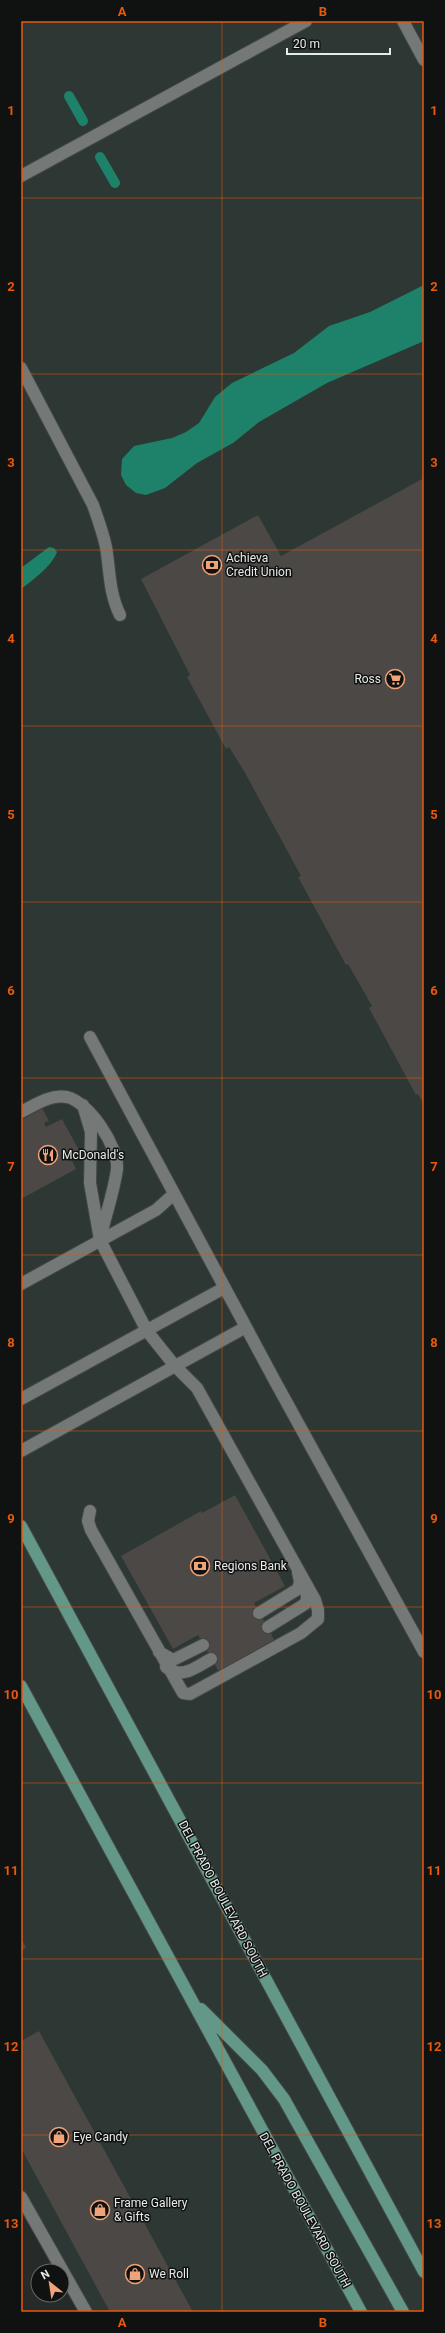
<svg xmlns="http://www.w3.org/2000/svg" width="445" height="2333" font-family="Roboto,sans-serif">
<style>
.built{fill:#2d3734}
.water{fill:#1d8269}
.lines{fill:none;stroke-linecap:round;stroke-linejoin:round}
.stream{stroke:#1d8269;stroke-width:10}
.building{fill:#4b4846}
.lane-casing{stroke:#434645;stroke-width:14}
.primary-casing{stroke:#434645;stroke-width:14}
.lane{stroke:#747876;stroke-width:12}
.primary{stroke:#639787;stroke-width:12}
.grid{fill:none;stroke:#e8590c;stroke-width:1;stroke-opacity:0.55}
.labels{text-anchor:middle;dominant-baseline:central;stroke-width:3;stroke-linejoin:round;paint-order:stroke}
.poi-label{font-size:12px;fill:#e8eae9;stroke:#101211;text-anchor:start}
.street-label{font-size:12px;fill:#e8eae9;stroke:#101211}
.neatline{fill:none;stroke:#e8590c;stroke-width:1.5}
.grid-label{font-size:13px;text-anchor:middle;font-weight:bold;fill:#e8590c}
</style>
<rect width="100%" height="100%" fill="#262a28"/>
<path class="built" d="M21,21h403v2291h-346l-16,-29v-12h-7l-34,-63z"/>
<path class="water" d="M424,285v56l-97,42 -68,39 -26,21 -36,20 -32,25 -19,7 -10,-2 -10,-8 -5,-10 1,-16 12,-13 38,-8 14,-6 13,-9 16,-26 17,-14 62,-30 35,-27 41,-14z
M49,547l5,1 3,4c-5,14 -24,28 -36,37v-21z"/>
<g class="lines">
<path class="stream" d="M69,96l14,25
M100,157l15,26"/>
</g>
<path class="building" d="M424,478v627l-6,-11 -2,1 -47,-87 3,-2 -24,-42 -2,1 -48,-88 3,-1 -57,-105 -15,-24 -3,2 -39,-72 3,-2 -49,-96 117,-64 23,41z
M42,1108l7,13 -5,2 2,4 16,-8 18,33 -10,5 6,12 -55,30v-79z
M235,1495l50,91 -31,17 21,38 -56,31 -21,-37 -25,14 -52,-93 80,-45 1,2z
M21,1939l5,8 -5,5z
M39,2031l154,281h-83l-89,-164v-107z"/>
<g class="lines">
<defs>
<path id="lane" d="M403,21l21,39
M21,176l285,-155
M21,368l72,137c5,14 10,28 13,42 4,24 3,46 14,68
M90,1037l186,346 148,269
M83,1105l8,27 -1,51 10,57 47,91 28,35 22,22 118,212 3,10v9l-17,14 -111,61 -7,-1 -92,-163 -3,-9 2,-10
M21,1112c14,-7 29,-18 46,-15 22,5 52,50 50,72 -3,22 -11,45 -16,66
M21,1284l135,-74 18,-16
M21,1399l203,-111
M21,1451l225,-124
M259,1613l39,-24 2,-7 -2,-10
M268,1627l37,-23 2,-5 -1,-13
M159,1652l14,8 30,-15
M166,1667c16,13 30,0 45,-8
M21,2197l65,115"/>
<path id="primary" d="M21,1526l403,746
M21,1686l340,626
M201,2009l61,61 22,29 119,213"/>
</defs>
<use href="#lane" class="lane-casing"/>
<use href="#primary" class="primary-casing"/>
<use href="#lane" class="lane"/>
<use href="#primary" class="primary"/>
</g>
<path class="grid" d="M222,21v2291M21,198h403M21,374h403M21,550h403M21,726h403M21,902h403M21,1078h403M21,1255h403M21,1431h403M21,1607h403M21,1783h403M21,1959h403M21,2135h403"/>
<defs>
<symbol id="bank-ring" viewBox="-11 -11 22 22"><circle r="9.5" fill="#101211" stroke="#f0a279" stroke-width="1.5"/><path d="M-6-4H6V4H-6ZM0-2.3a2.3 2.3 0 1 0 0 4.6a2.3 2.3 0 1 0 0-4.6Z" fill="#f0a279"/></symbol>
<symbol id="supermarket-ring" viewBox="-11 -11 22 22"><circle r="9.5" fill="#101211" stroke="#f0a279" stroke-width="1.5"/><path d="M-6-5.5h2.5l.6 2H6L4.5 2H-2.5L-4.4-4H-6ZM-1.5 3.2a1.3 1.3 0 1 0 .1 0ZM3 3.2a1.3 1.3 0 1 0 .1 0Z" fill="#f0a279"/></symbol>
<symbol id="restaurant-ring" viewBox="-11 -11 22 22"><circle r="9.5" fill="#101211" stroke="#f0a279" stroke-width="1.5"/><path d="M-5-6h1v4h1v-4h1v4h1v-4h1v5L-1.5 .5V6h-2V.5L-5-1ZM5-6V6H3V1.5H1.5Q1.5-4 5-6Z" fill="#f0a279"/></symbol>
<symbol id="shop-ring" viewBox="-11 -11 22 22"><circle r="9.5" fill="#101211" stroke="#f0a279" stroke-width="1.5"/><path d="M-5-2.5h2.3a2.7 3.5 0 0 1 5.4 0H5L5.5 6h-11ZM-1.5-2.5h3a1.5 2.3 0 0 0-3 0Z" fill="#f0a279"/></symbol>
</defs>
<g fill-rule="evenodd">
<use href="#bank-ring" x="201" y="554" width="22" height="22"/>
<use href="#supermarket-ring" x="384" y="668" width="22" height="22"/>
<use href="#restaurant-ring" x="37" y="1144" width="22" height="22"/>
<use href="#bank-ring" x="189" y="1555" width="22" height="22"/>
<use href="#shop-ring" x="48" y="2126" width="22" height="22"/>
<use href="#shop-ring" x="89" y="2199" width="22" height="22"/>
<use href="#shop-ring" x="124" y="2263" width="22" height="22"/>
</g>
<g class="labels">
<g class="poi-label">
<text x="226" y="558">Achieva<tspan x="226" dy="14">Credit Union</tspan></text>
<text x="381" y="679" text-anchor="end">Ross</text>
<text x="62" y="1155">McDonald's</text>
<text x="214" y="1566">Regions Bank</text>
<text x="73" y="2137">Eye Candy</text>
<text x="114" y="2203">Frame Gallery<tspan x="114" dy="14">&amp; Gifts</tspan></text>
<text x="149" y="2274">We Roll</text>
</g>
<g class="street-label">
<text transform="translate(223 1899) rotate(62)">DEL PRADO BOULEVARD SOUTH</text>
<text transform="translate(305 2210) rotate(61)">DEL PRADO BOULEVARD SOUTH</text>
</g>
</g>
<rect width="445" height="2333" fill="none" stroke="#101211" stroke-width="44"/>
<g transform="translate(50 2283) rotate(330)"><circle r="19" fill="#101211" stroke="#666867"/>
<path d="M0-3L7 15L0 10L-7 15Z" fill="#f0a279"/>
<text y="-6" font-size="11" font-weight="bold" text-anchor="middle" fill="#e8eae9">N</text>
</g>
<path d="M287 48v6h103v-6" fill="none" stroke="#e8eae9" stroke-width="2"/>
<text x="293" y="48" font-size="12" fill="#e8eae9" stroke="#101211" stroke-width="3" paint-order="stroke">20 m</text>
<rect x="22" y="22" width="401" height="2289" class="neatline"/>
<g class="grid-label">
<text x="122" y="16">A</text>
<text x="323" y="16">B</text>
<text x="11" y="115">1</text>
<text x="434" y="115">1</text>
<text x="11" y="291">2</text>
<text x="434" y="291">2</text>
<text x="11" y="467">3</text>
<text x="434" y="467">3</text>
<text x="11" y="643">4</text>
<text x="434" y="643">4</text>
<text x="11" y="819">5</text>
<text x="434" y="819">5</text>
<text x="11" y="995">6</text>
<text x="434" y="995">6</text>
<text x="11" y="1171">7</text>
<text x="434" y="1171">7</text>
<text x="11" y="1347">8</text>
<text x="434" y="1347">8</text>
<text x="11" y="1523">9</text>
<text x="434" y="1523">9</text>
<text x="11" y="1699">10</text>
<text x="434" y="1699">10</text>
<text x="11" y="1875">11</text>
<text x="434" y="1875">11</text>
<text x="11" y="2051">12</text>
<text x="434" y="2051">12</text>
<text x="11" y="2228">13</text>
<text x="434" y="2228">13</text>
<text x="122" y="2327">A</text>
<text x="323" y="2327">B</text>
</g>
</svg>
